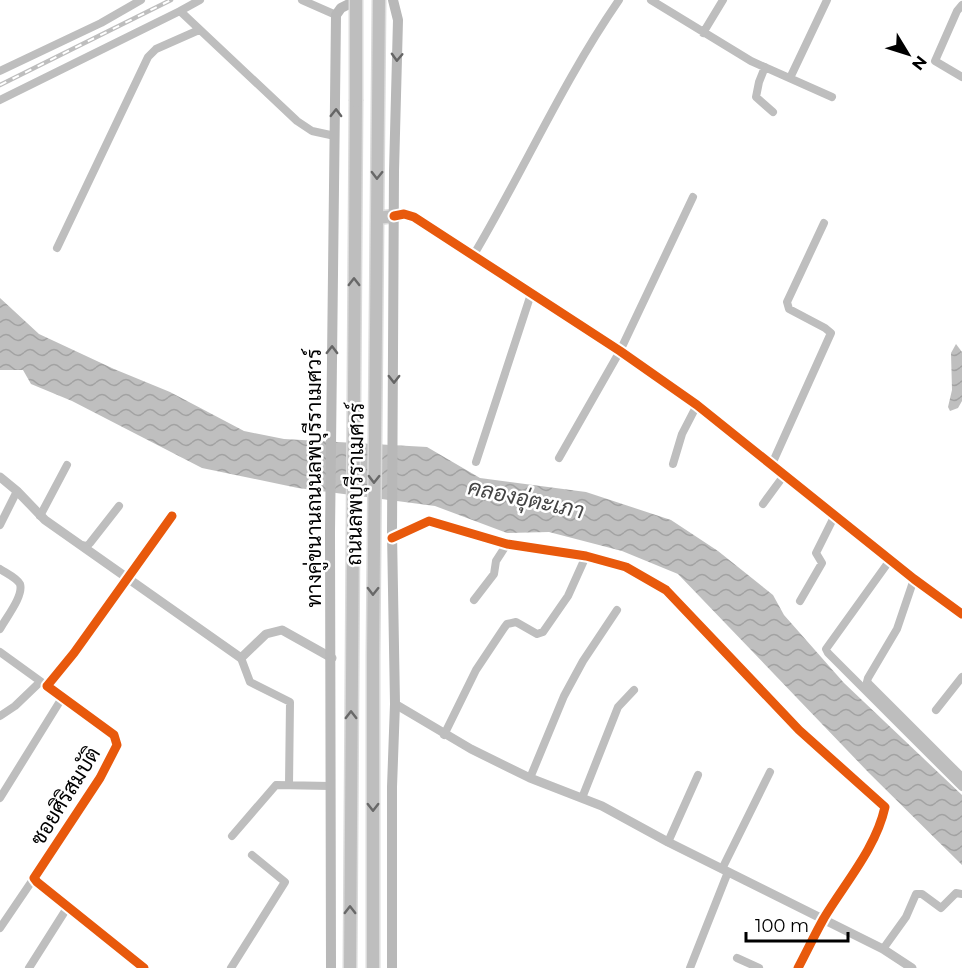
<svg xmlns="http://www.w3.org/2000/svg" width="962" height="968" font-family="Montserrat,Sarabun,sans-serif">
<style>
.water{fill:url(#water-waves)}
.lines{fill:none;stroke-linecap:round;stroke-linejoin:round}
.primary-casing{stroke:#dbdbdb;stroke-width:15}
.minor{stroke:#bebebe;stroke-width:8}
.tertiary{stroke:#bebebe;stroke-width:9}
.secondary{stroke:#b8b8b8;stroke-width:10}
.primary{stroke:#bebebe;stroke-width:12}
.rail-casing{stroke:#bebebe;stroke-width:4.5}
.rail{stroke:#fff;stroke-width:2;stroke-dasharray:7;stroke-linecap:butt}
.primary-bridge-casing{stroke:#dbdbdb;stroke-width:15;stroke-linecap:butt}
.primary-bridge{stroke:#bebebe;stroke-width:12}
.cycleway-casing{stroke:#fff;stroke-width:13}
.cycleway{stroke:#e8590c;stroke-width:9}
.oneway{stroke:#656565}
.oneway2{stroke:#686868}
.labels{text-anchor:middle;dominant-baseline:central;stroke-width:5;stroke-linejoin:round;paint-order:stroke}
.street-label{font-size:21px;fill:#000;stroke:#fff}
.water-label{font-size:22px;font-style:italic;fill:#444;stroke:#fff}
</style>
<defs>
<pattern id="water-waves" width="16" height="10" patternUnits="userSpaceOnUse" patternTransform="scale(1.5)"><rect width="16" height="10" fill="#bfbfbf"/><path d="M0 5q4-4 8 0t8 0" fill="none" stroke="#a2a2a2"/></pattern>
</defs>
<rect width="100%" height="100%" fill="#fff"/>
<path class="water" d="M0,298l39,36 75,35 56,23 74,39 40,8 143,8 53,31 106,14 85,28 47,31 55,44 11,20 60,68 118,112v70l-93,-92 -191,-199 -56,-23 -73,-19 -42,1 -72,-27 -137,-18 -96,-20 -130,-67 -41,-17 -8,-14h-23z
M956,344l6,8v49l-4,7 -8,3 -2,-4 4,-17 -1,-37z"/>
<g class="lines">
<defs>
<path id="primary" d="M377,218l17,-2
M350,968l6,-867
M373,968v-312l6,-656"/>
</defs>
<use href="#primary" class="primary-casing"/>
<path class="minor" d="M200,0l-20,11 117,110 15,10 23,5
M302,0l34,15
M651,0l100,61 81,36
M962,5l-5,6 -22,50 27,16
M703,33l20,-33
M765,67l-6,15 -3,15 17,15
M0,71l101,-48 40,-23
M790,78l37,-78
M0,100l180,-89
M57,248l91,-191 8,-8 43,-19
M473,256c50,-84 90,-175 146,-256
M559,458l61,-107 73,-154
M476,462l55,-168
M673,464l9,-30 15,-29
M772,464l59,-131 -6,-5 -36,-19 -2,-7 37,-79
M763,504l22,-30
M40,516l27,-51
M0,525l17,-34
M392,538l37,-17 78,23 79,12 40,11 40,23 133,140 86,77c-9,41 -40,76 -61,111 -9,16 -17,33 -26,50
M81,545l6,1 3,-3 29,-37
M890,560l-64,89 2,4 134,134
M0,569c6,4 17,9 20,15 4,12 -15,35 -20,45
M914,579l-17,50 -29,49 -1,4 95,95
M474,600l20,-26 2,-13 11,-17
M800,601l22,-38 -6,-10 19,-38
M0,652l47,34
M241,658l9,24 40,20 -1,83
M936,710l26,-33
M0,716l15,-10 25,-24
M444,735l32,-65 28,-42 3,-4 9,-2 21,12 6,-2 25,-36 18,-40
M530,778l34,-82 19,-35 34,-51
M0,798l62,-100
M582,798l36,-91 16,-17
M232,836l44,-51 55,1
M668,842l30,-67
M722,869l48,-97
M0,928l34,-50
M883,949l23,-32 10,-23h6l19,14 15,-15 6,1
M737,958l22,10
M29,968l38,-60
M144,968l-107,-86 -3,-4 66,-100 17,-33 -3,-10 -67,-49 27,-33 98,-137
M231,968l54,-86 -33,-27
M690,968l38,-96"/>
<path class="tertiary" d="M394,216l10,-2 10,3 206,134 77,54 217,174 48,35
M0,477l17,14 28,29 196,138 25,-24 16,-4 50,28
M395,704l76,45 59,29 72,28 66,36 215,107 29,19"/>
<path class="secondary" d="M331,968l-1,-436 6,-517 5,-7 16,-8
M392,968v-181l3,-83 -3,-171 2,-362 4,-151 -5,-20"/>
<use href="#primary" class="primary"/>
<defs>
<path id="rail" d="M0,85l171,-85"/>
</defs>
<use href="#rail" class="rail-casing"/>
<use href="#rail" class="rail"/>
<defs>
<path id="primary-bridge" d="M356,101v-101"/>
</defs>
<use href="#primary-bridge" class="primary-bridge-casing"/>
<use href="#primary-bridge" class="primary-bridge"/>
<defs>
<path id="cycleway" d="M394,216l10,-2 10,3 206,134 77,54 217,174 48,35
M392,538l37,-17 78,23 79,12 40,11 40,23 133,140 86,77c-9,41 -40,76 -61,111 -9,16 -17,33 -26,50
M144,968l-107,-86 -3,-4 66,-100 17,-33 -3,-10 -67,-49 27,-33 98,-137"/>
</defs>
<use href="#cycleway" class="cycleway-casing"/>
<use href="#cycleway" class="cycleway"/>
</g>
<defs><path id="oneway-chevron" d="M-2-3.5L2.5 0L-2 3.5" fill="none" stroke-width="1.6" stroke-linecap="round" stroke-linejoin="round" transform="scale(1.5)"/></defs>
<g class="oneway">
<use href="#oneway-chevron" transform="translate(397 57) rotate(92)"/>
<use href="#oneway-chevron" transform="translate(336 113) rotate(-89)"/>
<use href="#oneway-chevron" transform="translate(332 350) rotate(-89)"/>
<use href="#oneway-chevron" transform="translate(394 379) rotate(90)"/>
</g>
<g class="oneway2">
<use href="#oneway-chevron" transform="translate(377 175) rotate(91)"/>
<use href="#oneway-chevron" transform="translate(354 282) rotate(-90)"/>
<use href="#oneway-chevron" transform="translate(374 479) rotate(91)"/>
<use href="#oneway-chevron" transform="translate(373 591) rotate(91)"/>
<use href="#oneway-chevron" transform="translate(351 715) rotate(-90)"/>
<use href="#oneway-chevron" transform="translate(373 807) rotate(90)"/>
<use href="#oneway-chevron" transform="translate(350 910) rotate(-90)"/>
</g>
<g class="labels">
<g class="street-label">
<text transform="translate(313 478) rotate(-90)">ทางคู่ขนานถนนลพบุรีราเมศวร์</text>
<text transform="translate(355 484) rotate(-89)">ถนนลพบุรีราเมศวร์</text>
<text transform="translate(65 796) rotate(-58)">ซอยศิริสมบัติ</text>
</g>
<g class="water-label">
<text transform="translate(526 499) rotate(12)">คลองอุ่ตะเภา</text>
</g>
</g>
<g transform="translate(908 54) rotate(128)" stroke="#ffffff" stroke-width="4.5" paint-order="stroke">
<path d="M0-4.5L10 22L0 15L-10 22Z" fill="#000000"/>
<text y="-9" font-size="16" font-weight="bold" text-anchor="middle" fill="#000000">N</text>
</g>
<path d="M746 932v9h102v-9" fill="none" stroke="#000000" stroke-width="3"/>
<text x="755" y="932" font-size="18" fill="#000000" stroke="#ffffff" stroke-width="4.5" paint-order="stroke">100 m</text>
</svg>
